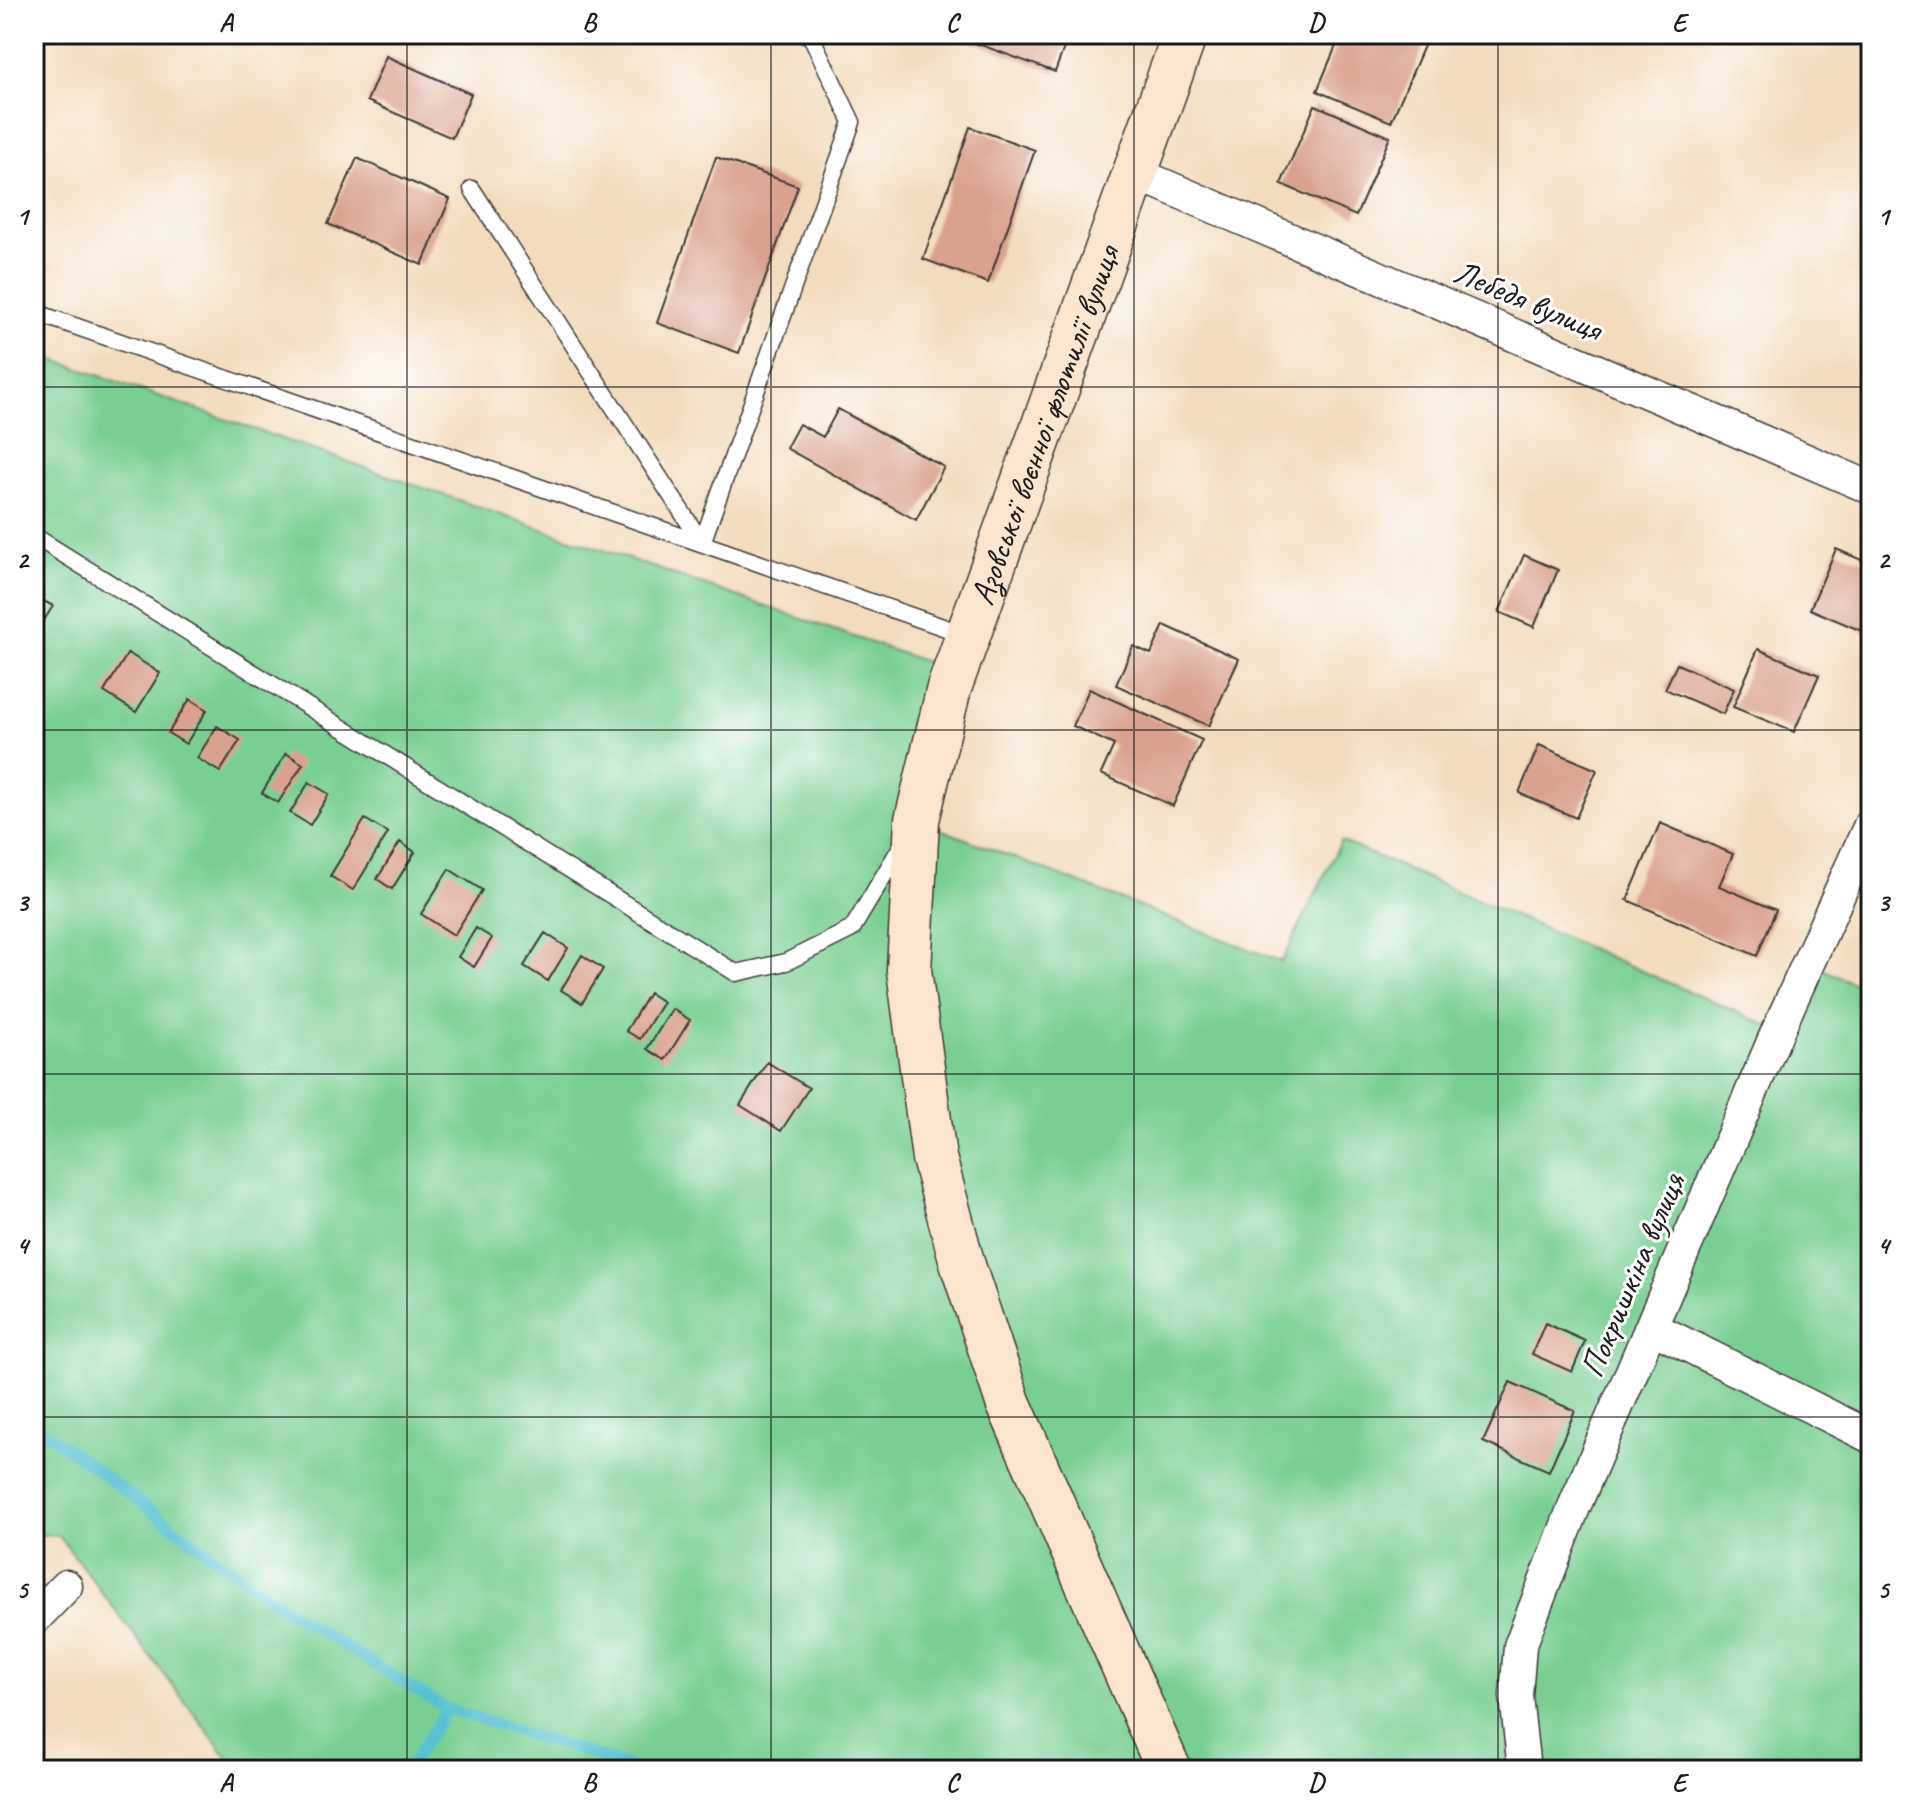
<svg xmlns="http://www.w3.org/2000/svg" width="1905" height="1804" font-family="Caveat,sans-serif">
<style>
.green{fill:#79cf93;stroke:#4a7658;stroke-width:2}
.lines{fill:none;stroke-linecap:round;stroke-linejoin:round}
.stream{stroke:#56c1d1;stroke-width:11}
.building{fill:#daa28e}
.lane-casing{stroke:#3c3934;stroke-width:19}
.street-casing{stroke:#3c3934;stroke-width:35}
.secondary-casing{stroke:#3c3934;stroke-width:47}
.lane{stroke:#fff;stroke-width:16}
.street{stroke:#fff;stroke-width:32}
.secondary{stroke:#fbe5cf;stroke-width:44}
.grid{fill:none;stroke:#1c1c1c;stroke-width:2;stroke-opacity:0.55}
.labels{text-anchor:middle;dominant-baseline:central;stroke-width:6;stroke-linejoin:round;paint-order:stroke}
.street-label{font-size:34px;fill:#1c1c1c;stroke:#fff}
.neatline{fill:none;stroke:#1c1c1c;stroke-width:3}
.grid-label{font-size:26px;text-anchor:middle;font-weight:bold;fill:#1c1c1c}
</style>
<rect width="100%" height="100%" fill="#fff"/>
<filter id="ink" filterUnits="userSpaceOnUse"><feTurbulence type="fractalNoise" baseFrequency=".0125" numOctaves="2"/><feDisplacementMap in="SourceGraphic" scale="16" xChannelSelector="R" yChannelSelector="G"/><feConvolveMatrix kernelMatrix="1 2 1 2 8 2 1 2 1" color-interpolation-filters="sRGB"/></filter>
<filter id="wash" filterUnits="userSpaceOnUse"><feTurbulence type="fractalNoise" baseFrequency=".006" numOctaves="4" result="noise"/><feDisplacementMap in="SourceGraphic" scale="32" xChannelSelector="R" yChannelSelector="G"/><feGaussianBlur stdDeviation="1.8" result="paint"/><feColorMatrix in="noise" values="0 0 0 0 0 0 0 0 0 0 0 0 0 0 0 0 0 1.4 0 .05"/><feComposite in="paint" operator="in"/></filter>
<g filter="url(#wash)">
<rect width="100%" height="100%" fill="#f3dcbd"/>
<path class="green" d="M34,353l901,312 -18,155 365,142 59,-121 437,189 31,-67 62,28v779h-1634l-178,-234 -25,-2z"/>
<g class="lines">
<path class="stream" d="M34,1424l255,188 158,97 195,61
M407,1770l40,-61"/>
</g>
<g id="blocks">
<path class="building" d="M951,34h118l-14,38z
M1341,34h12l20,8 3,-8h39l12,5 -36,83 -74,-31z
M386,56l85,38 -19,44 -85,-37z
M1315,105l75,32 -34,79 -75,-32z
M970,127l65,23 -47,133 -65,-24z
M716,157l82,29 -59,167 -82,-30z
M357,158l93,41 -28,66 -94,-41z
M838,409l106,58 -28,53 -130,-72 13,-24 24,13z
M1836,549l35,15v71l-61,-26z
M1524,555l34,15 -24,57 -35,-15z
M38,598l15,8 -19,30v-31z
M1164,625l75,34 -30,67 -93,-41 17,-39 18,8z
M1758,649l61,26 -25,57 -61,-25z
M128,653l32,20 -24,39 -32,-20z
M1677,664l57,25 -11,25 -58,-25z
M1089,689l113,51 -29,66 -72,-32 13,-29 -41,-19z
M190,699l17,11 -21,34 -18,-11z
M217,726l23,14 -20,32 -23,-14z
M1539,745l58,25 -21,48 -57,-25z
M286,753l17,11 -25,39 -16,-10z
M309,782l20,12 -19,31 -20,-12z
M365,819l23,14 -35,57 -23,-14z
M1660,823l73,31 -14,32 57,24 -19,46 -130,-56z
M400,842l15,10 -23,37 -15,-10z
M449,869l33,21 -28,45 -33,-21z
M476,928l16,10 -18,29 -16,-10z
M545,933l23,15 -20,33 -24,-15z
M582,955l21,14 -21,34 -21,-13z
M649,993l14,9 -23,37 -14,-8z
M672,1009l18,11 -25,40 -18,-11z
M767,1062l42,26 -28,43 -41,-26z
M1545,1323l40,18 -13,31 -40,-18z
M1510,1382l65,29 -26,60 -66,-29z"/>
</g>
</g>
<g filter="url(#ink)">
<use href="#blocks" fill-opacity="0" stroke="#3c3934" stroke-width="2"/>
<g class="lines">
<defs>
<path id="lane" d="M472,189l230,354
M34,312l932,323
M34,536l702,437 50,-11 66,-33 50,-84
M702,543l150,-421 -41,-86 -6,-2"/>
<path id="street" d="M1135,173l736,315
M1651,1327l220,110
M34,1619l32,-33
M1524,1770l-8,-74 4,-50 54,-139 204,-477 93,-207"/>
<g id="secondary">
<path id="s1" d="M1169,1770l-161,-368 -45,-136 -29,-108 -25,-188 8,-150 32,-132 236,-654"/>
</g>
</defs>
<use href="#lane" class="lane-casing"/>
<use href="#street" class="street-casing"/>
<use href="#secondary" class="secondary-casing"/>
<use href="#lane" class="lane"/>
<use href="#street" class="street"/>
<use href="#secondary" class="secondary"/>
</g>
</g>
<path class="grid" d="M407,34v1736M771,34v1736M1134,34v1736M1498,34v1736M34,387h1837M34,730h1837M34,1074h1837M34,1417h1837"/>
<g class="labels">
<g class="street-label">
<text transform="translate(1528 300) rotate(23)">Лебедя вулиця</text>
<text stroke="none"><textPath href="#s1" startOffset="1412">Азовської воєнної флотилії вулиця</textPath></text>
<text transform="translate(1632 1275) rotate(-67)">Покришкіна вулиця</text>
</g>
</g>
<rect width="1905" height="1804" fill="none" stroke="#fff" stroke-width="88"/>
<rect x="44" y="44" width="1817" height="1716" class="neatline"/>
<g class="grid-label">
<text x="226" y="31">A</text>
<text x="589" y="31">B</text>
<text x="952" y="31">C</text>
<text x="1316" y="31">D</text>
<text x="1679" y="31">E</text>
<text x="22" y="225">1</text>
<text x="1883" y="225">1</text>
<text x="22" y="568">2</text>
<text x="1883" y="568">2</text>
<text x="22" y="911">3</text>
<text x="1883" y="911">3</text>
<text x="22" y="1254">4</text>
<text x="1883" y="1254">4</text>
<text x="22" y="1598">5</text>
<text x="1883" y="1598">5</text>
<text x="226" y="1791">A</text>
<text x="589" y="1791">B</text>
<text x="952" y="1791">C</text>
<text x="1316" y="1791">D</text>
<text x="1679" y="1791">E</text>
</g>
</svg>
